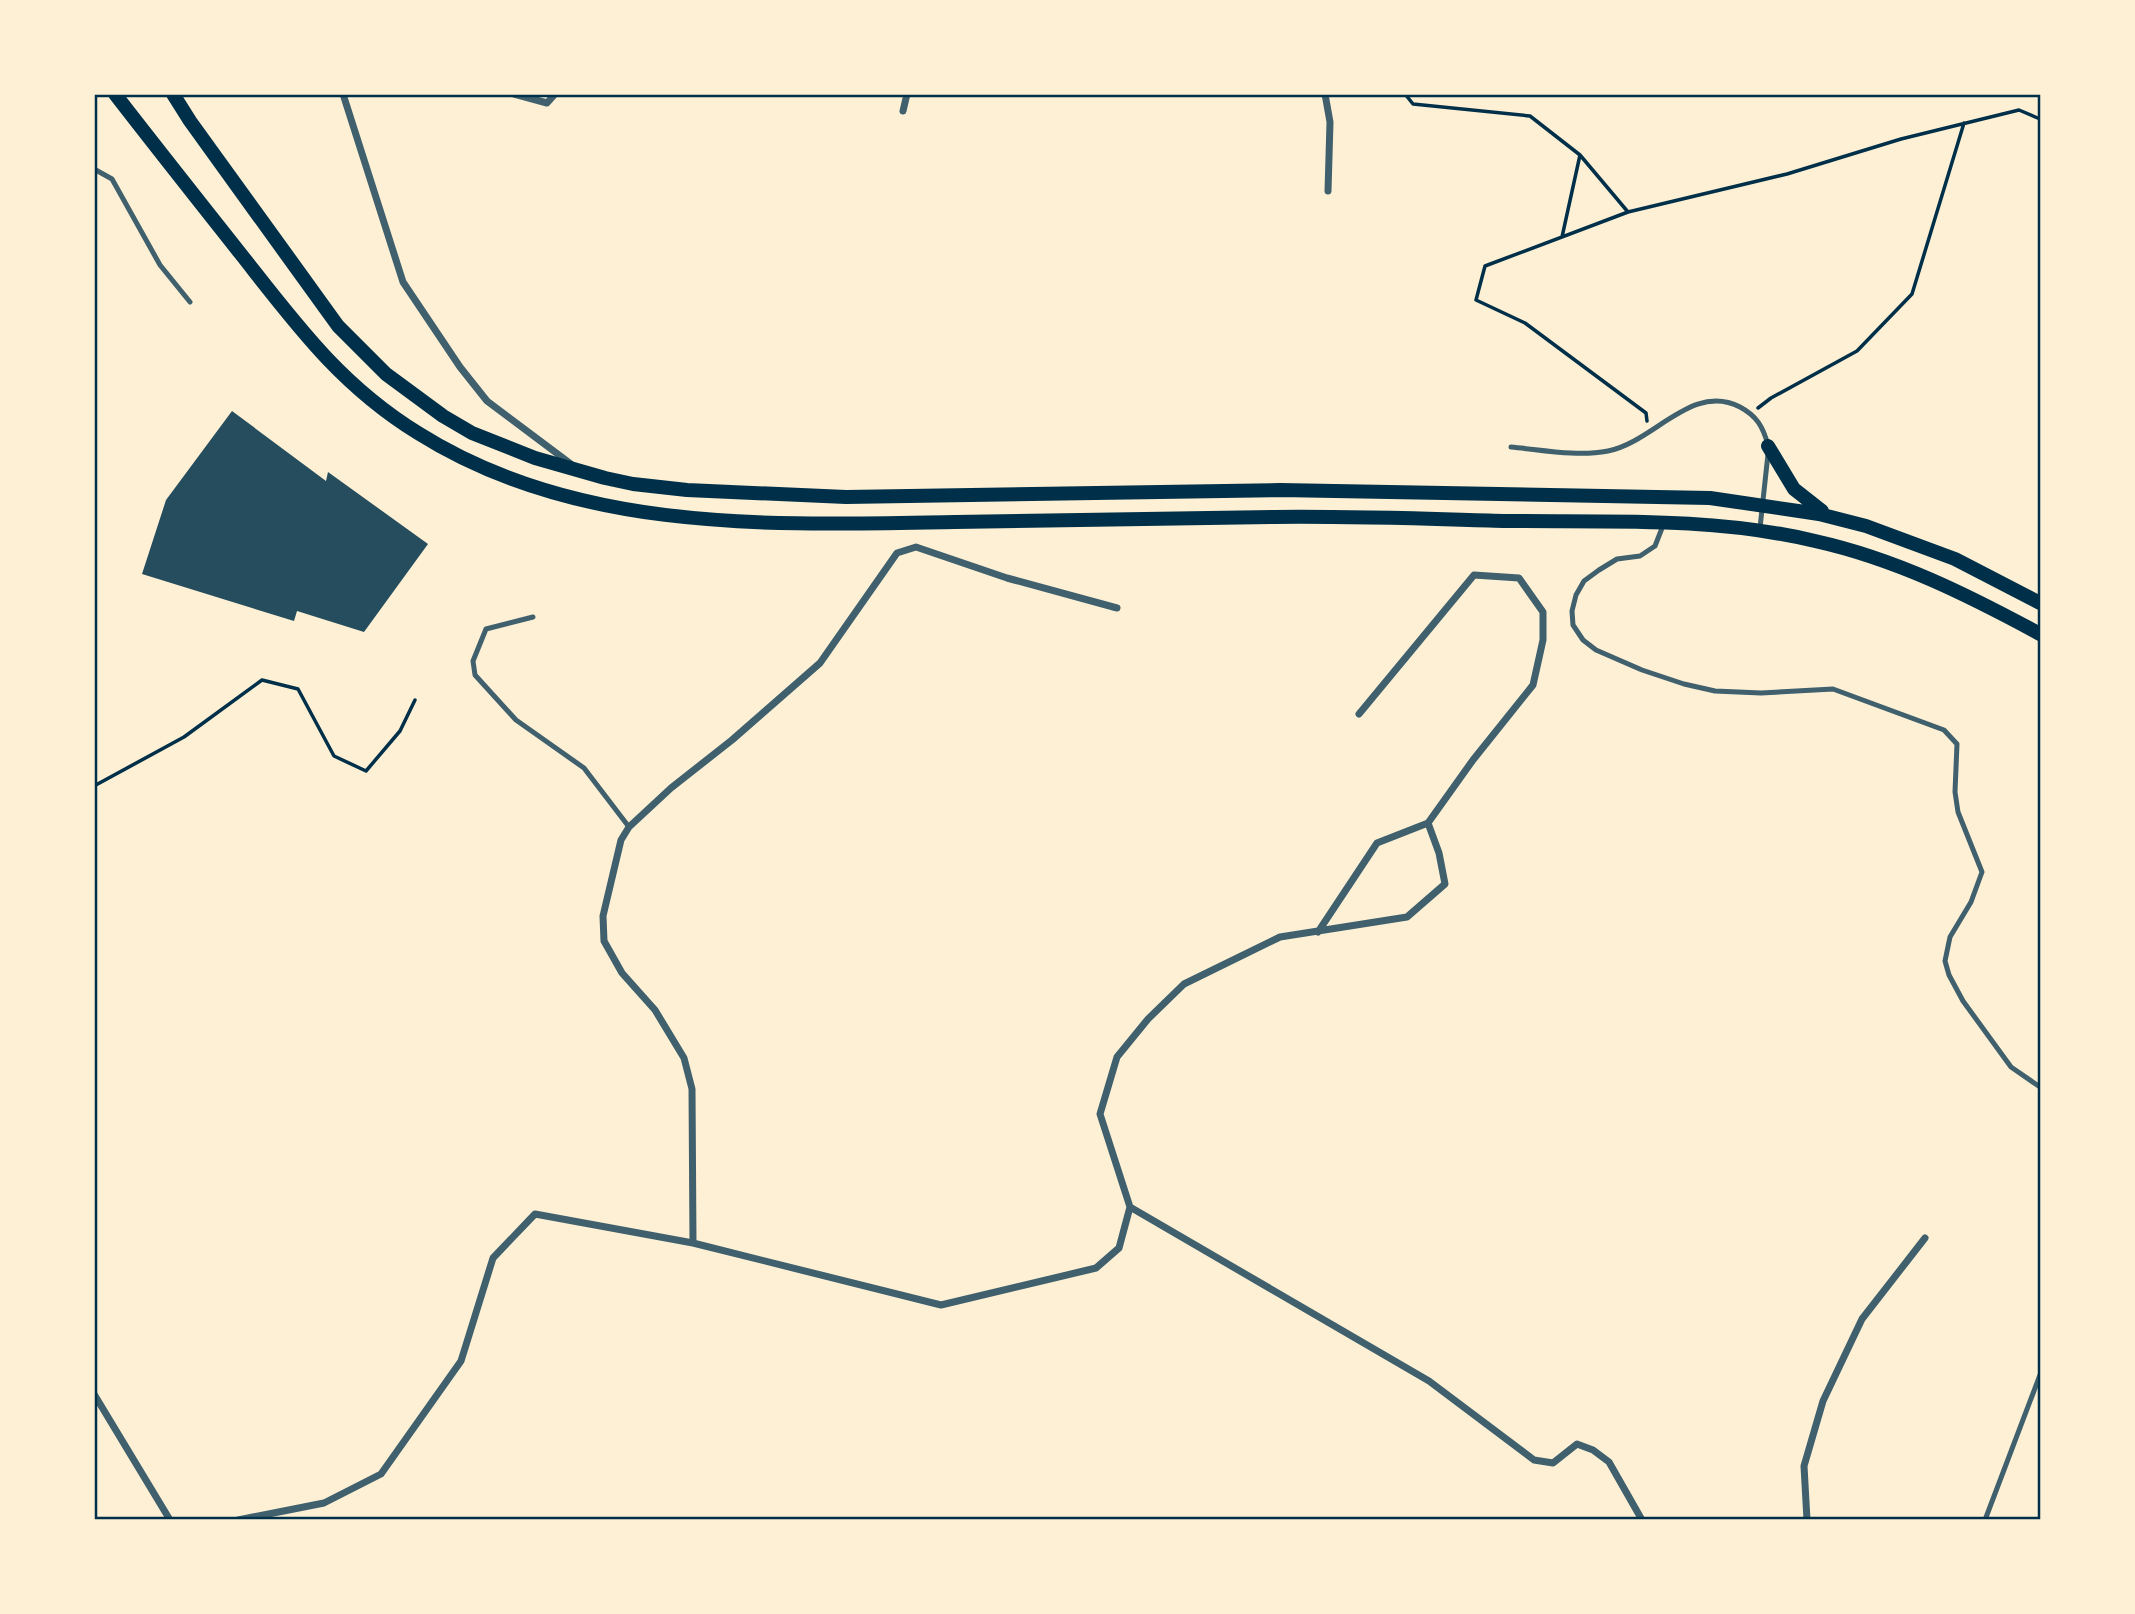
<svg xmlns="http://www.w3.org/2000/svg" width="2135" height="1614" font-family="Rubik,sans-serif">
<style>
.building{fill:#264d5e}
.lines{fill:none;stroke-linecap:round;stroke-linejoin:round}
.path{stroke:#003049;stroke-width:3.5}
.service{stroke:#3f606c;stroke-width:5}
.minor{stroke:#3f606c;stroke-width:7}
.secondary{stroke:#003049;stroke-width:14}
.neatline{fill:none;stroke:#003049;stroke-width:2.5}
</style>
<rect width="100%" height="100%" fill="#fdf0d5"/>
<path class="building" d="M232,411l94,70 2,-9 100,72 -64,88 -67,-21 -3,10 -152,-47 24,-74z"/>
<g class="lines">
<path class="path" d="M1405,94l8,10 117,12 50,39 48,57
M1562,237l18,-82
M1758,408l13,-10 86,-47 55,-57 52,-171
M1647,421l-1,-8 -121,-90 -49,-23 9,-34 143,-54 159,-38 114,-35 118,-29 21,9
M94,786l90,-49 78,-57 36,9 36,67 32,15 34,-40 15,-31"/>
<path class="service" d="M94,169l18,10 48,86 30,37
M1511,447c32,3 66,10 97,4 46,-9 84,-69 132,-44 17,9 23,20 28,38
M1664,523l-9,23 -15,10 -23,3 -18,11 -15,11 -8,14 -4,16 1,14 10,15 13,10 46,20 42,14 31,7 46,2 72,-4 111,41 13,14 -2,48 3,20 24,60 -11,30 -21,35 -5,24 4,14 14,26 48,66 29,20
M1760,528l8,-74
M533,617l-47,12 -13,32 2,14 41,45 68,48 45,59
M1985,1520l55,-145"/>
<path class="minor" d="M343,94l60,188 57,85 27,34 84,63
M514,94l33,9 8,-9
M1325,94l5,28 -2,69
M903,111l4,-17
M1318,932l59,-89 51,-20 45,-63 60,-75 10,-45v-28l-24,-34 -45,-3 -115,139
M1130,1207l299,174 105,79 19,3 24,-19 16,6 16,12 33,58
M693,1243l-1,-154 -8,-31 -29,-48 -33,-37 -18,-32 -1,-25 18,-76 8,-13 42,-39 61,-48 88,-77 77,-110 19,-6 91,31 110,30
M94,1394l76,126
M238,1520l86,-17 57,-29 80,-113 32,-103 42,-44 158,29 248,62 155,-37 23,-20 11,-41 -30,-93 17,-57 31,-38 36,-35 96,-47 127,-20 38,-33 -6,-31 -11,-30
M1807,1520l-3,-54 19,-65 39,-82 63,-81"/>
<path class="secondary" d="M115,94c41,53 83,106 125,159 56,71 100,132 178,180 160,101 356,92 537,89 107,-2 213,-4 319,-5 78,-1 156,2 234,4 102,1 207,-4 307,20 81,18 153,54 225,93
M173,94l17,27 148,205 48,48 57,42 29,17 63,25 70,20 28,6 54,6 159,7 434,-7 430,8 109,16 47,12 89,33 85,44
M1768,446l26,43 28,22"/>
</g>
<rect width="2135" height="1614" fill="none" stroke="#fdf0d5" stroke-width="192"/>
<rect x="96" y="96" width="1943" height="1422" class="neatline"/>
</svg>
